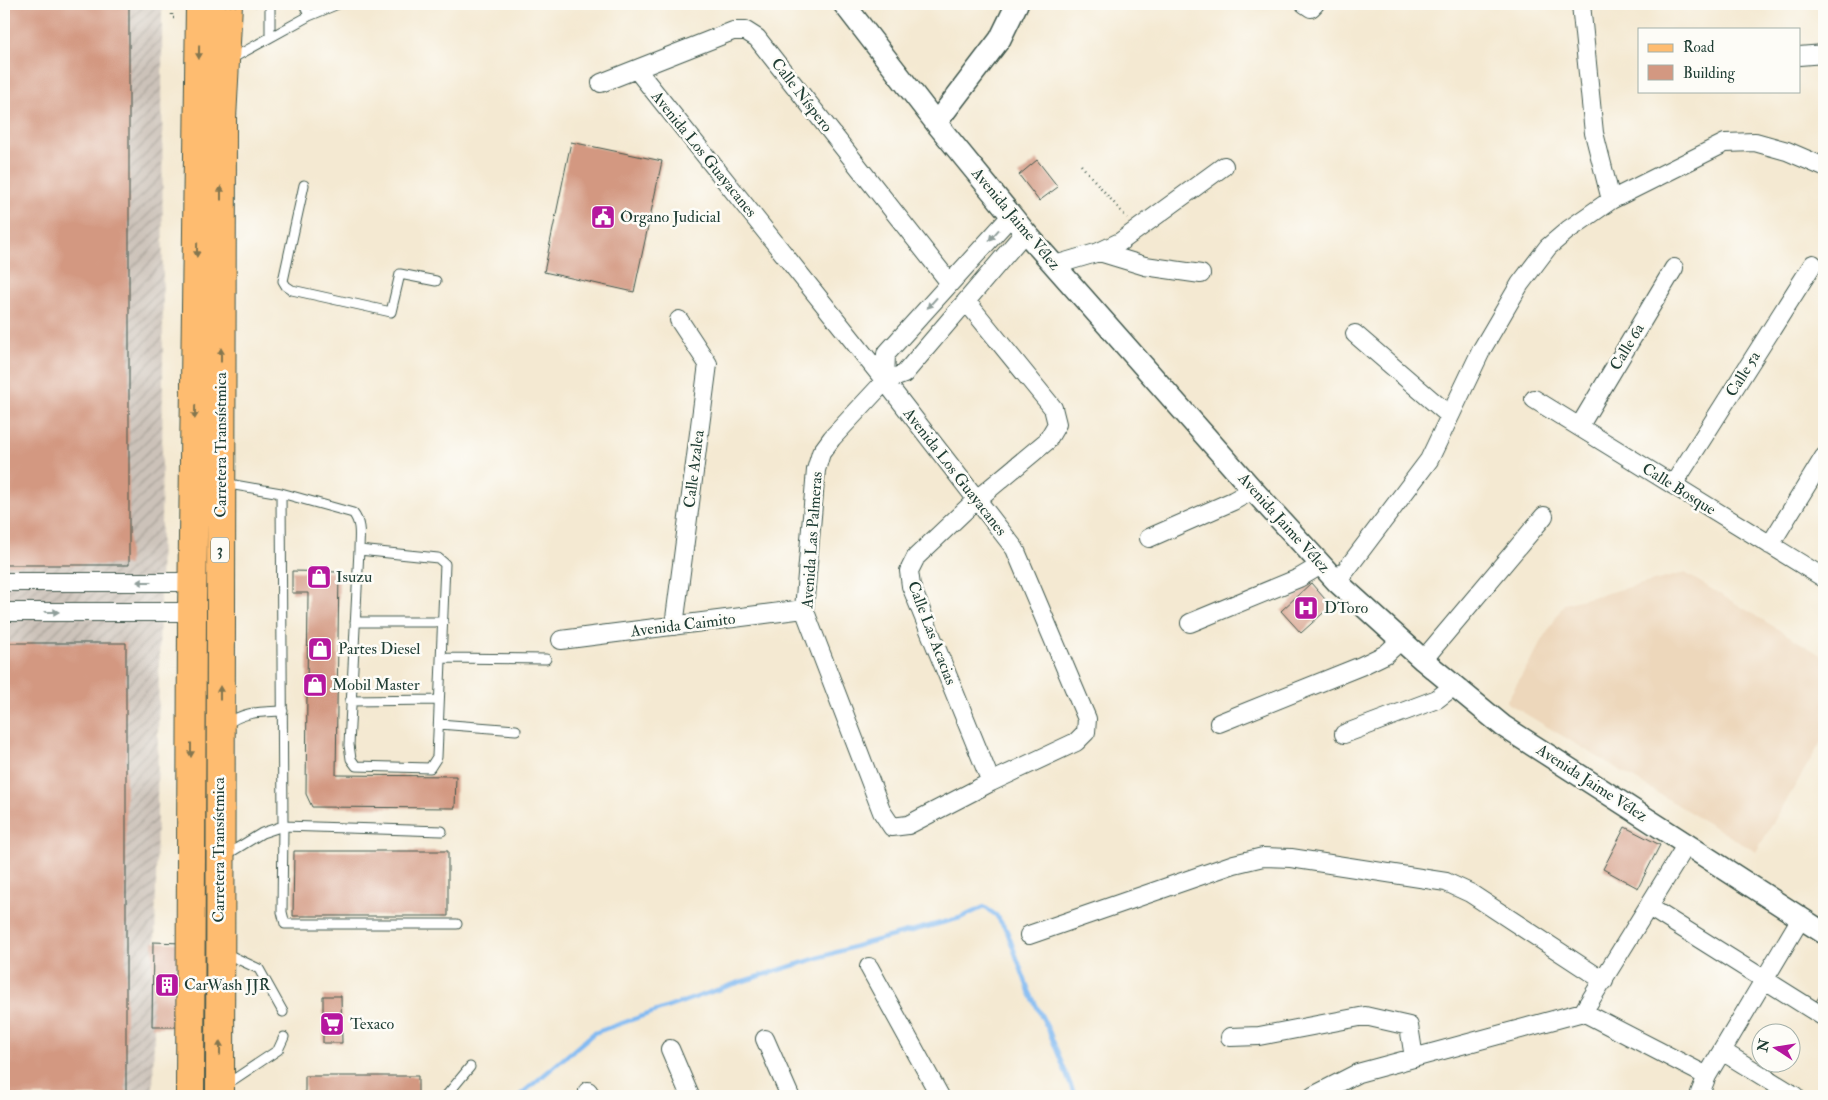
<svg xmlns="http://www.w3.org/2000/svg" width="1828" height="1100" font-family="'IM FELL Double Pica',serif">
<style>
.built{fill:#edd7bb}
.industrial{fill:url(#industrial-furrows)}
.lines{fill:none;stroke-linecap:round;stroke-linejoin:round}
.stream{stroke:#81baf2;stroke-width:4.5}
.building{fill:#d39881}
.service-casing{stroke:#3f574c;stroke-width:11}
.minor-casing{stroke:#3f574c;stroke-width:20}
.tertiary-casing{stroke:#3f574c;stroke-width:24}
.primary-casing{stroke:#3f574c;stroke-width:30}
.path{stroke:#3f574c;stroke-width:2.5;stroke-dasharray:1 4;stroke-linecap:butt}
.service{stroke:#fff;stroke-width:9}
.minor{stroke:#fff;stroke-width:18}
.tertiary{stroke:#fff;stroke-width:21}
.primary{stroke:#febc70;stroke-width:28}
.path-bridge{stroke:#3f574c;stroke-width:2.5;stroke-dasharray:1 4;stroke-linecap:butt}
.oneway{fill:#83764f}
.oneway2{fill:#8f9e9a}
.labels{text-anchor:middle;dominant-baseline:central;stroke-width:5;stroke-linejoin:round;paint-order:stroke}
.shield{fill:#fdfcf7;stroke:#62766e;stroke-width:1}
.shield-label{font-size:15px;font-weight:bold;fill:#1f3d34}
.street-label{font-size:16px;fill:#1f3d34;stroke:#fdfcf7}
.poi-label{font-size:16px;fill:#1f3d34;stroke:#fdfcf7;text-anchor:start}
</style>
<defs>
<pattern id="industrial-furrows" width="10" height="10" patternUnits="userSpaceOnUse" patternTransform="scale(1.25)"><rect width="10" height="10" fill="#ccc2b9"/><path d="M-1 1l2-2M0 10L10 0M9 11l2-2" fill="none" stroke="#a59f97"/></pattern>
</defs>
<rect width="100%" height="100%" fill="#fdfcf7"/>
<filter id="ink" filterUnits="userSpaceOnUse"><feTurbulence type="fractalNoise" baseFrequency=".02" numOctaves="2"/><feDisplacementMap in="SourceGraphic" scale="10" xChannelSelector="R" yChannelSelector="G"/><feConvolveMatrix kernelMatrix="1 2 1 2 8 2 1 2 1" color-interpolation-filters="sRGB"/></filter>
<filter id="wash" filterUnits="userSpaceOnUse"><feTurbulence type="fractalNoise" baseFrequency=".0096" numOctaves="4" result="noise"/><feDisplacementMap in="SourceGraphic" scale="20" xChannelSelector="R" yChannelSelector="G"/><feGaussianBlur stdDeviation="1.12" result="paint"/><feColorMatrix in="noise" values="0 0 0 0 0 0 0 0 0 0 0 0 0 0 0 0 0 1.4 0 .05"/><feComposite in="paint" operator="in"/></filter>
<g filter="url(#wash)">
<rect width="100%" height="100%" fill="#f4e9d2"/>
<path class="built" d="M1685,573l139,84v80l-68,115 -250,-150 58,-98z"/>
<path class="industrial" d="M4,4h158l1,376 -10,716h-149z"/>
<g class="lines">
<path class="stream" d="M519,1096l75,-63 140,-49 132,-41 94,-25 24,-11 12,8 11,16 22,60 20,40 26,65"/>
</g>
<g id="blocks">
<path class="building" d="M4,4h125v561h-125z
M571,142l91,19 -28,131 -90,-20z
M1037,160l21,27 -19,14 -20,-26z
M292,571l47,1 -3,203 120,1 -1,32 -143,-1 -6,-13 2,-201h-16z
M1311,583l20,23 -30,27 -20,-22z
M4,643h122v453h-122z
M1625,827l35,18 -22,43 -35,-19z
M294,851h154v65h-155z
M153,942l29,1 1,84h-31z
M1824,989v20l-9,-6z
M323,996h18l1,47h-19z
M305,1076h113v20h-113z"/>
</g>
</g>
<g filter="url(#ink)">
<use href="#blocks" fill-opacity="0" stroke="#3f574c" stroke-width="1"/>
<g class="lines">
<defs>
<path id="service" d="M270,4v33
M304,4l5,12
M231,59l78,-43 29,-12
M304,185l-21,96 3,5 6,4 99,22 9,-38 36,7
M223,483l58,10 72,20c9,11 6,24 6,37l-10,195 2,14 5,7 74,2 7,-11 8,-193 -7,-6 -79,-8
M281,493l2,333 -1,86 3,12h172
M355,622h88
M442,658l104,1
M350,701l89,-1
M439,724l77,6
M226,725c17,-14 36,-13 57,-14
M226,855l36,-22 21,-7 159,5
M225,953l34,16 24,43
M224,1086l54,-36 6,-13
M446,1096l24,-29"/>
<path id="minor" d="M1305,4l6,4 4,-4
M1581,4l13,129 17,67
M1799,56l25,-2
M637,70l248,311 130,168 72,170 -1,13 -10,10 -85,40 -83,43 -16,2 -10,-15 -78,-203 12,-139 5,-17 11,-15 53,-57 19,-7 121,-142
M601,83l132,-52h13l11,7 193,245
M1099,252l46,14 56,8
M1055,265l44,-13 21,-10 104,-76
M966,301l87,107 4,16 -10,17 -71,59 -60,57 -7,14 2,15 80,196
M1355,334l95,82
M885,381l1,-27 125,-138
M1534,399l290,179
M1579,427l95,-159
M1673,485l140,-221
M1149,538l84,-37 20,-11
M1770,545l54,-88
M4,582h188
M1337,582l92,-122 53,-111 38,-65 28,-37 20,-17 43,-30 114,-57 30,-1 32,9 37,16
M4,612h188
M1190,623l109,-45 22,-13
M674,626l34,-262 -29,-44
M561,640l243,-31
M1423,660l121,-144
M1219,723l142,-57 25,-12 15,-14
M1344,734l93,-35 17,-13
M1649,907l175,110
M1029,935l205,-71 29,-7 28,1 155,24 24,11 134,88
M869,967l71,129
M1583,1012l124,64
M1230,1037l29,-1 106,-20 44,10 5,32
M765,1039l25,57
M670,1049l20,47
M1722,1051l73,45
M588,1091l3,5
M1313,1096l45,-23 225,-61 104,-168
M1705,1096l-5,-3 7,-17 94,-158"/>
<path id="tertiary" d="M844,4l92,119 89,109 228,258 84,92 86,78 80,66 321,207
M936,123l64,-84 17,-35"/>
<path id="primary" d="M190,1096l2,-484 8,-608
M220,1096l2,-977 6,-115"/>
</defs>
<use href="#service" class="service-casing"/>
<use href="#minor" class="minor-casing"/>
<use href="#tertiary" class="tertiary-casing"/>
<use href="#primary" class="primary-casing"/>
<path class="path" d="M172,4v14h6
M1081,165l46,53"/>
<use href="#service" class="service"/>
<use href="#minor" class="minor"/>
<use href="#tertiary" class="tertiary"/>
<use href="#primary" class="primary"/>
<path class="path-bridge" d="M180,4l77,2"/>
</g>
<defs><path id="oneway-solid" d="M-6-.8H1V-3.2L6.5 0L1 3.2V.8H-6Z" transform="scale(1.25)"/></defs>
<g class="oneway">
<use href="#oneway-solid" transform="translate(199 52) rotate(91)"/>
<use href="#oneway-solid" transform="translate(221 193) rotate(-90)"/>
<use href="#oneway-solid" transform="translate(197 250) rotate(91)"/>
<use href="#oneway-solid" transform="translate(221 355) rotate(-90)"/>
<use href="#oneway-solid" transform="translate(195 412) rotate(91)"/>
<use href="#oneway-solid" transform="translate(220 693) rotate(-90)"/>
<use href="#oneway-solid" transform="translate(191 750) rotate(90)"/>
<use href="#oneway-solid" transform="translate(220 1048) rotate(-90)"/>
</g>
<g class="oneway2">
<use href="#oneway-solid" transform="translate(994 235) rotate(132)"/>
<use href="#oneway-solid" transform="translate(932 303) rotate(132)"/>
<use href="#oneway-solid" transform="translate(144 582) rotate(180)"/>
<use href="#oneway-solid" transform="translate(52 612)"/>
</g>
</g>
<defs>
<symbol id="civic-square" viewBox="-11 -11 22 22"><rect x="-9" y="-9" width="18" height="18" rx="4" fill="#b5179e" stroke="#fdfcf7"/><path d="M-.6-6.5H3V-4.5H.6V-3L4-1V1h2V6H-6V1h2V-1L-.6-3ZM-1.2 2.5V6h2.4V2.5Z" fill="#fff"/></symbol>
<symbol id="shop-square" viewBox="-11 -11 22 22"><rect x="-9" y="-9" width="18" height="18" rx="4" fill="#b5179e" stroke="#fdfcf7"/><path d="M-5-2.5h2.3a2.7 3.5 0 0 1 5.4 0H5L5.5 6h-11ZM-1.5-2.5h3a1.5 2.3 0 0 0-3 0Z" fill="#fff"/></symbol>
<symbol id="hospital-square" viewBox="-11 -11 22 22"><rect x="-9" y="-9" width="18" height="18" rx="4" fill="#b5179e" stroke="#fdfcf7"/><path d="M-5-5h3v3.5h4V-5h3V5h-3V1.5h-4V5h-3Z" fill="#fff"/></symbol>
<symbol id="building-square" viewBox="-11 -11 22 22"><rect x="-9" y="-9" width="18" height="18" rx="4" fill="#b5179e" stroke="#fdfcf7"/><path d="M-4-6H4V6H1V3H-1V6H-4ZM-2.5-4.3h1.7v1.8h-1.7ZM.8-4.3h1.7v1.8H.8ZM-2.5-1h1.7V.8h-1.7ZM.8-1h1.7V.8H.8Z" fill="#fff"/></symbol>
<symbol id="supermarket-square" viewBox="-11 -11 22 22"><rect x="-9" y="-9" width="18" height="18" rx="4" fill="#b5179e" stroke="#fdfcf7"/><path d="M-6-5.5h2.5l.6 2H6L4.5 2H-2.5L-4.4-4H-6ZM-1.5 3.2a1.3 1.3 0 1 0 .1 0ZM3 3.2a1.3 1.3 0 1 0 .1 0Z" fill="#fff"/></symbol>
</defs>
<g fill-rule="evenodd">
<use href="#civic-square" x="589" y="203" width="28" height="28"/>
<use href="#shop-square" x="305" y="563" width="28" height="28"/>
<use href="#hospital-square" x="1292" y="594" width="28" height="28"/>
<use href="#shop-square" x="306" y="635" width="28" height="28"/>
<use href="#shop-square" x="301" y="671" width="28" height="28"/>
<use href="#building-square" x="153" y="971" width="28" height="28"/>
<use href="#supermarket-square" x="318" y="1010" width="28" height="28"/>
</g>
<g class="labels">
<rect class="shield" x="211" y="537.5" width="18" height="25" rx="4"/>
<g class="shield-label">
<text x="220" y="550">3</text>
</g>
<g class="street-label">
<text transform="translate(802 95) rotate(52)">Calle Níspero</text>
<text transform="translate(704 154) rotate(51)">Avenida Los Guayacanes</text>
<text transform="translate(1016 219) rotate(50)">Avenida Jaime Vélez</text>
<text transform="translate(1627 347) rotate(-59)">Calle 6a</text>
<text transform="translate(1743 374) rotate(-58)">Calle 5a</text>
<text transform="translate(221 445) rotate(-90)">Carretera Transístmica</text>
<text transform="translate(694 469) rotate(-83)">Calle Azalea</text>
<text transform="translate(955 472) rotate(52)">Avenida Los Guayacanes</text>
<text transform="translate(1679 489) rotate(32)">Calle Bosque</text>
<text transform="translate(1284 523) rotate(48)">Avenida Jaime Vélez</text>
<text transform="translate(812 540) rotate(-86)">Avenida Las Palmeras</text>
<text transform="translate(683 625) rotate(-7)">Avenida Caimito</text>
<text transform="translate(932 633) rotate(69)">Calle Las Acacias</text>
<text transform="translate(1592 783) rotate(33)">Avenida Jaime Vélez</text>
<text transform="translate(219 850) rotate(-90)">Carretera Transístmica</text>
</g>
<g class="poi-label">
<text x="620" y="217">Organo Judicial</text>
<text x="336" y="577">Isuzu</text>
<text x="1324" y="608">DToro</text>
<text x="338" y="649">Partes Diesel</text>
<text x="332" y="685">Mobil Master</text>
<text x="184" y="985">CarWash JJR</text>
<text x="350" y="1024">Texaco</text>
</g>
</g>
<rect width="1828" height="1100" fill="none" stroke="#fdfcf7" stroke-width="20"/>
<rect x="1638" y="28" width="162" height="65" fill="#fdfcf7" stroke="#a4b0a9"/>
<rect x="1648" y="44" width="25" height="8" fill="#febc70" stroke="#a4b0a9"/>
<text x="1683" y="52" font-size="15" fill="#1f3d34">Road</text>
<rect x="1648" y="65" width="25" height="15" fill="#d39881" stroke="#a4b0a9"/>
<text x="1683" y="78" font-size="15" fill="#1f3d34">Building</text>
<g transform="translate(1776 1048) rotate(282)"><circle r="24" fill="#fdfcf7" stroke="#a4b0a9"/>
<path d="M0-4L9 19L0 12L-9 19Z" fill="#b5179e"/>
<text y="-8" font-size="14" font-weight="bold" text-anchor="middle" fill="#1f3d34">N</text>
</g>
</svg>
